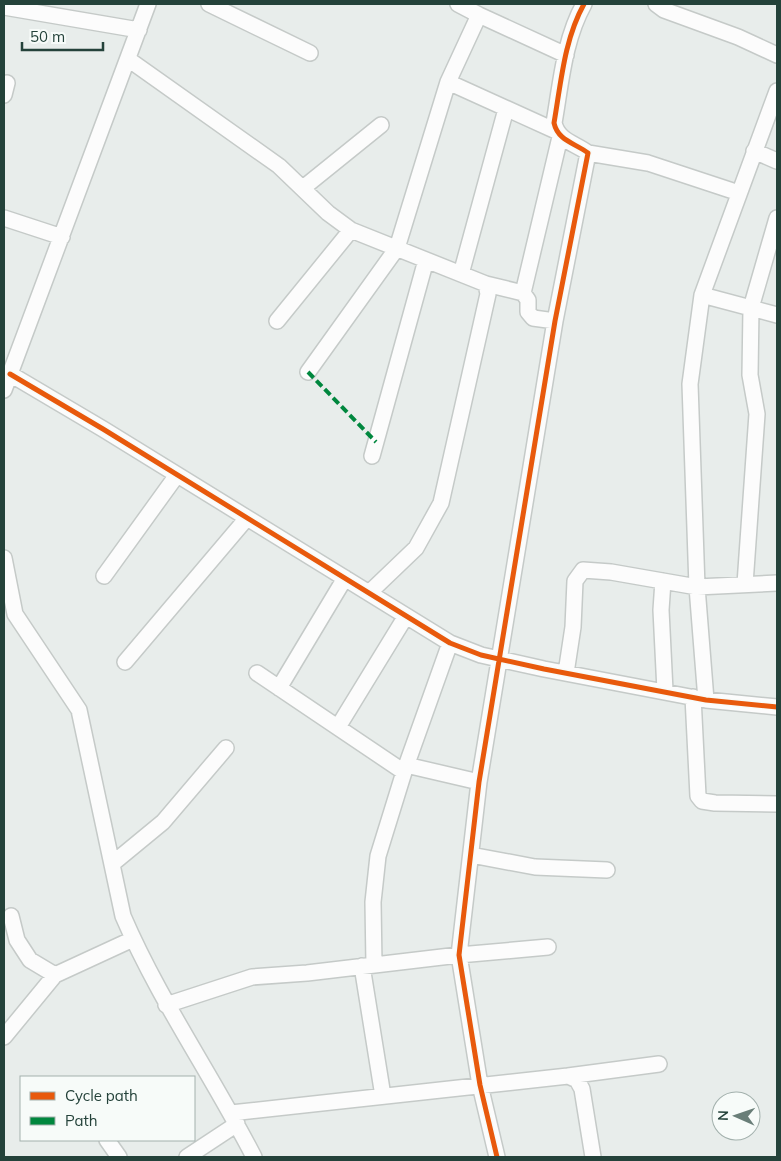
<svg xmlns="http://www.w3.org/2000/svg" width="781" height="1161" font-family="Mulish,sans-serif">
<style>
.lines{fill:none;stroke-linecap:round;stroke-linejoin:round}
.minor-casing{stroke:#c5cac8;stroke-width:18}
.minor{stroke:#fcfcfc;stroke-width:15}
.quiet{stroke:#00873e;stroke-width:4;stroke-dasharray:8 4;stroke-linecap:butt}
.cycleway-casing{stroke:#f7fbf9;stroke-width:8}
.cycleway{stroke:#e8590c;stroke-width:5}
</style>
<rect width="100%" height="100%" fill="#e8edeb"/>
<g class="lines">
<defs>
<path id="minor" d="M209,4l101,49
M458,4l21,11 87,40
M656,4l8,6 74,27 39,18
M4,7l135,23
M128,59l151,107 49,47 23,17 135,54 37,9 5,7v12l5,6 22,3
M448,82l108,49
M4,95l3,-12
M754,151l23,10
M588,153l60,10 91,30
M303,188l78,-63
M4,218l58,19
M461,274l45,-165
M523,293l37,-156
M702,295l75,20
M277,321l74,-91
M308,372l89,-124 51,-166 31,-67
M10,374l93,55 347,214 31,12 63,14 162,31 71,7
M4,390l144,-386
M372,456l54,-196
M4,558l11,56 64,96 44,206c36,84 89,159 131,241
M104,576l73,-101
M663,581l-2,29 4,81
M745,584l12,-170 -7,-39 1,-67 26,-90
M369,593l47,-45 25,-45 47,-209 -2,-10
M125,662l122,-144
M257,673l147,99
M566,673l7,-46 2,-46 8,-11 28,2 86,15 80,-4
M279,688l66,-110
M693,697l5,99 4,5 13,2 62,1
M706,700l-9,-113 -7,-203 12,-89 75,-204
M338,727l68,-111
M406,765l73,17
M471,855l64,12 72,3
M112,864l51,-42 63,-74
M11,916l6,24 13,20 25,15
M374,965l-1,-63 5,-46 26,-84 46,-129
M362,966l21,130
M166,1005l86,-28 55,-4 152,-18 89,-8
M4,1037l51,-62 78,-36
M568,1076l91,-12
M231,1113l337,-37 9,4 5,9 11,68
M107,1140l12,17
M187,1157l50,-33
M497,1157l-17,-72 -21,-130 20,-173 76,-461 33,-168c-13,-10 -30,-12 -34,-30 7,-40 10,-83 30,-119"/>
</defs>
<use href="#minor" class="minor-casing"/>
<use href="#minor" class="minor"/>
<path class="quiet" d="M308,372l68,70"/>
<defs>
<path id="cycleway" d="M10,374l93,55 347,214 31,12 63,14 162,31 71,7
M497,1157l-17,-72 -21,-130 20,-173 76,-461 33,-168c-13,-10 -30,-12 -34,-30 7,-40 10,-83 30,-119"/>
</defs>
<use href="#cycleway" class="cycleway-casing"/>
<use href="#cycleway" class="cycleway"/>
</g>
<rect width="781" height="1161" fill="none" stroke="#24423a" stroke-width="10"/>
<rect x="20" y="1076" width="175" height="65" fill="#f7fbf9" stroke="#a3b1ad"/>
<rect x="30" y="1092" width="25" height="8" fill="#e8590c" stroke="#a3b1ad"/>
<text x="65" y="1101" font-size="15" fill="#24423a">Cycle path</text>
<rect x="30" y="1117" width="25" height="8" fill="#00873e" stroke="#a3b1ad"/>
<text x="65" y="1126" font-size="15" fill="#24423a">Path</text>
<g transform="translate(736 1116) rotate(272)"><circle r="24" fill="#f7fbf9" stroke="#a3b1ad"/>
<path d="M0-4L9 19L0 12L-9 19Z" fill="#697e78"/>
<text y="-8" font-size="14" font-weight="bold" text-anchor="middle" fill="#24423a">N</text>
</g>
<path d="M22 42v8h81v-8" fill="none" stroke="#24423a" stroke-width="2.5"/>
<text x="30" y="42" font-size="15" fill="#24423a" stroke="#f7fbf9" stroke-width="4" paint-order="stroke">50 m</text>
</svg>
